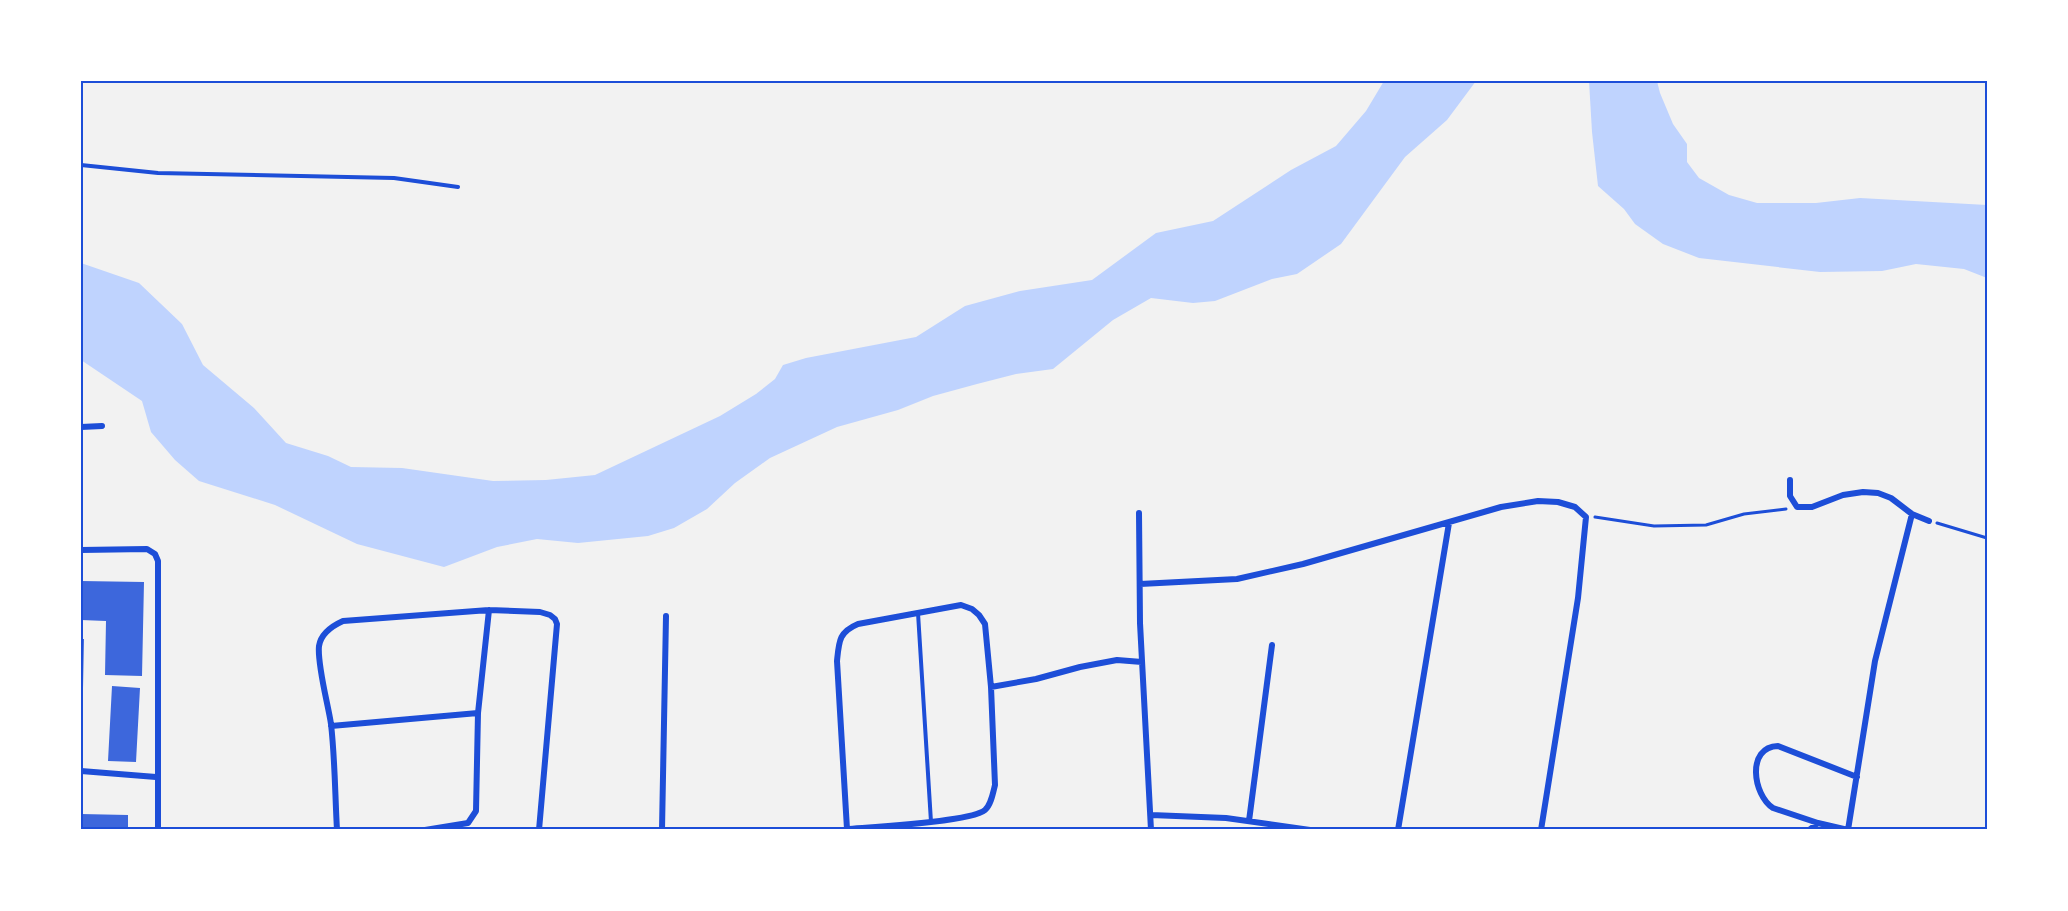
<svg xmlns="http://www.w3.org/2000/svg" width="2068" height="911" font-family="'Space Grotesk',sans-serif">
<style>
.water{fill:#bfd3fe}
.building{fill:#3d67dc}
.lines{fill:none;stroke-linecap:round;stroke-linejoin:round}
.path{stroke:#1d4ed8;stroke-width:3}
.service{stroke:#1d4ed8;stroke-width:4}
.minor{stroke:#1d4ed8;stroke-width:6}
.neatline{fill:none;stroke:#1d4ed8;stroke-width:2}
</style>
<rect width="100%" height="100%" fill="#f2f2f2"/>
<path class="water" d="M1384,81h92l-29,39 -42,37 -64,87 -44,30 -25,5 -57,22 -22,2 -42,-5 -38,22 -60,49 -37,5 -39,10 -44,12 -35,14 -61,17 -67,31 -35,25 -28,26 -33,19 -26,8 -70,7 -41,-4 -40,8 -53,20 -87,-23 -82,-39 -76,-24 -24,-21 -24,-28 -9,-31 -61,-41v-97l58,20 43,41 21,41 51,43 32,35 42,13 23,11 51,1 91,13 53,-1 49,-5 125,-59 36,-22 19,-15 8,-14 23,-7 110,-21 49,-31 55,-15 72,-11 64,-47 57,-12 78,-51 45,-24 30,-35z
M1589,81h68l3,12 13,31 14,20v18l12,16 30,17 28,8h59l44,-5 127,7v73l-23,-9 -48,-5 -34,7 -62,1 -121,-14 -36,-14 -28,-20 -11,-15 -26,-23 -6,-54z"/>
<path class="building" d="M81,581l63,1 -2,94 -37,-1 1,-54 -25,-1z
M81,639h3l-1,49h-2z
M112,686l28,2 -4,74 -28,-1z
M81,814l47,1v15h-47z"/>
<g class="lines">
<path class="path" d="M1595,517l59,9 52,-1 38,-11 42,-5
M1937,523l50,15"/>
<path class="service" d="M81,165l77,8 236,5 64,9
M918,613l13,209"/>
<path class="minor" d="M81,427l21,-1
M1790,480v16l7,11h15l31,-12 20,-3 15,1 13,5 21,16 17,7
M1139,513l1,110 11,207
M81,550l66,-1 8,5 3,7v269
M1140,584l97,-5 66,-15 198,-57 37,-6 20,1 17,5 11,10 -8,81 -37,232
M991,687l45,-8 44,-12 37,-7 25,2
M331,726l147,-13
M81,771l75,6
M1151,815l75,3 84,12
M1249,821l23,-176
M1818,823l-45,-15c-20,-13 -27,-61 5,-62l79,31
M847,829c24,-2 124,-7 138,-19 6,-5 8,-17 10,-25l-4,-98 -6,-63 -6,-9 -7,-6 -11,-4 -103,19c-19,8 -19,17 -21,37l10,168v1
M337,830c-2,-35 -2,-71 -6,-106 -3,-20 -14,-60 -12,-78 2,-13 13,-20 24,-25l146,-11 51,2 10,3 5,4 2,5 -18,206
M425,830l43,-7 8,-12 2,-98 11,-103
M662,830l4,-214
M1398,830l51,-307
M1809,830l9,-7 30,7
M1848,830l27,-169 37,-147"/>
</g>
<rect width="2068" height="911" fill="none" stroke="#ffffff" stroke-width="165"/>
<rect x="82" y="82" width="1904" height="746" class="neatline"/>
</svg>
